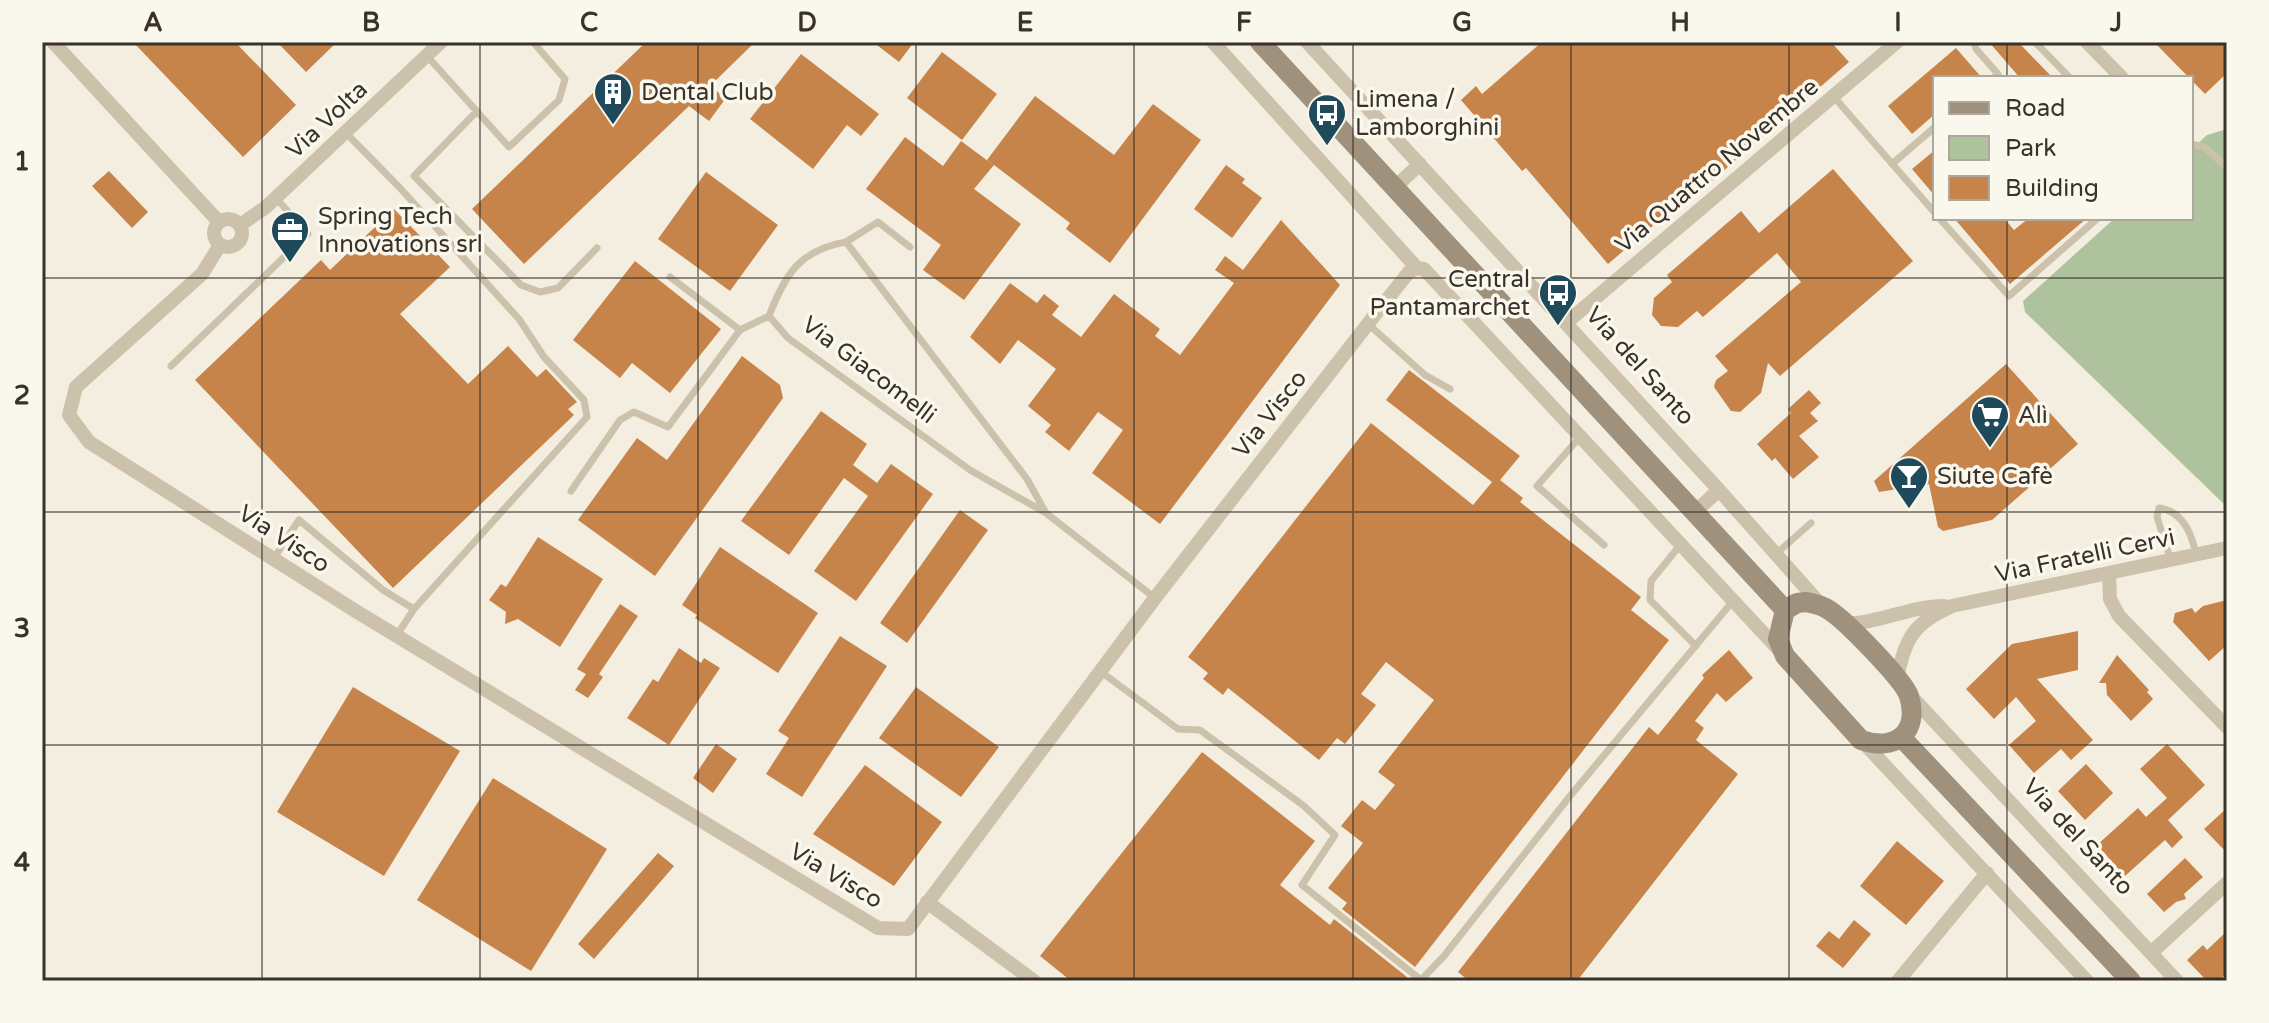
<svg xmlns="http://www.w3.org/2000/svg" width="2269" height="1023" font-family="'Varela Round',sans-serif">
<style>
.green{fill:#aec29e}
.building{fill:#c6844a}
.lines{fill:none;stroke-linecap:round;stroke-linejoin:round}
.lane{stroke:#ccc1aa;stroke-width:7}
.street{stroke:#ccc1aa;stroke-width:14}
.secondary{stroke:#9f917c;stroke-width:20}
.grid{fill:none;stroke:#39322a;stroke-width:2;stroke-opacity:0.55}
.labels{text-anchor:middle;dominant-baseline:central;stroke-width:7;stroke-linejoin:round;paint-order:stroke}
.poi-label{font-size:24px;fill:#39322a;stroke:#faf7ec;text-anchor:start}
.street-label{font-size:24px;fill:#39322a;stroke:#faf7ec}
.neatline{fill:none;stroke:#39322a;stroke-width:3}
.grid-label{font-size:26px;text-anchor:middle;font-weight:bold;fill:#39322a}
</style>
<rect width="100%" height="100%" fill="#f3eedf"/>
<path class="green" d="M2227,129v378l-202,-195 -2,-11 92,-83h76v-68l16,-15z"/>
<path class="building" d="M133,42h102l61,63 -53,52z
M277,42h60l-31,30z
M646,42h109l-45,44 16,12 -17,23 -20,-15 -165,158 -52,-55z
M873,42h41l-15,20z
M1542,42h289l18,20 -150,130 -3,-3 -88,75 -82,-96 -4,3 -61,-71 15,-14 6,8z
M1989,42h29l35,36h-33z
M2154,42h73v31l-22,21z
M1956,48l26,30h-47v36l-23,20 -24,-28z
M942,52l55,42 -35,46 -55,-42z
M801,54l78,60 -18,22 -14,-11 -34,44 -63,-50z
M1035,96l79,59 39,-51 48,36 -91,123 -44,-34 4,-6 -76,-58 -20,24 47,35 -57,76 -41,-30 18,-25 -75,-56 39,-52 38,29 18,-25 31,23 -5,-4z
M1935,150v46l-23,-27z
M1226,165l19,14 -3,4 20,15 -30,40 -38,-29z
M1833,169l80,92 -133,115 -12,-13 -7,30 -21,19 -9,-1 -17,-24 2,-7 12,-9 -13,-15 86,-74 -24,-29 -74,64 -6,-6 -19,16 -17,-1 -9,-11 2,-17 18,-16 -5,-7 74,-64 18,22z
M109,171l39,41 -16,16 -40,-42z
M706,172l72,53 -48,66 -72,-52z
M394,209l56,58 -50,47 68,70 40,-38 29,31 9,-8 31,33 -9,7 6,6 -181,173 -198,-208 126,-120 9,10z
M1954,218h50l10,12 15,-12h58l-77,66z
M1281,220l59,65 -180,239 -68,-51 31,-43 -25,-18 -29,39 -24,-19 6,-7 -23,-19 28,-37 -38,-29 -18,24 -30,-27 40,-54 27,20 7,-9 15,12 -7,9 29,22 33,-43 46,35 -5,7 25,19 54,-72 -19,-13 10,-14 18,14z
M635,261l86,68 -51,64 -38,-30 -12,15 -47,-38z
M742,356l38,29 3,13 -128,178 -77,-56 59,-82 30,22z
M2006,364l72,80 -86,76 -49,11 -5,-4 -9,-43 -50,8 -5,-11z
M1409,370l111,86 -20,24 23,18 -3,4 121,95 -10,13 38,30 -254,327 -73,-58 5,-6 -19,-15 35,-45 -22,-17 21,-26 13,10 20,-25 -17,-13 56,-72 -48,-38 -25,32 15,11 -31,39 -8,-6 -18,22 -91,-72 -5,7 -20,-16 5,-6 -20,-16 183,-234 102,82 19,-23 -106,-82z
M1809,390l12,13 -11,10 8,8 -19,15 20,21 -26,22 -18,-21 -3,3 -15,-17 34,-31 -3,-4z
M821,411l46,33 -14,21 24,18 14,-19 42,30 -77,107 -42,-30 54,-75 -24,-18 -55,77 -48,-34z
M960,510l28,20 -81,113 -27,-20z
M538,537l65,42 -43,68 -42,-28 -13,5 1,-12 -17,-12 12,-16 5,3z
M720,547l98,66 -40,60 -83,-55 2,-3 -15,-10z
M2227,600v45l-18,16 -36,-39 2,-9 17,-5 3,5 8,-7z
M620,604l18,12 -39,58 4,3 -15,21 -13,-8 11,-16 -9,-5z
M2078,631v39l-41,9 56,61 -22,20 -10,-11 -27,24 -25,-28 27,-24 -20,-24 -22,22 -28,-30 46,-45z
M840,636l47,30 -85,131 -36,-23 23,-36 -11,-7z
M679,648l22,15 3,-5 16,10 -51,77 -42,-27 26,-39 5,3z
M1729,650l24,28 -27,24 -9,-9 -22,28 9,7 -8,12 42,34 -161,207h-108l-11,-9 191,-245 9,8 46,-57 -2,-3z
M2117,655l32,35 -2,2 6,7 -22,22 -24,-26 -1,-12h-7z
M353,687l107,64 -76,125 -107,-64z
M916,687l83,60 -38,50 -82,-59z
M716,744l21,15 -24,34 -20,-15z
M2167,744l38,41 -37,35 15,17 -11,11 -7,-8 -40,36 -28,-31 41,-37 8,9 21,-19 -27,-29z
M1202,752l113,89 -35,44 50,40 4,-6 73,58 -3,4h-333l-31,-25z
M2086,764l27,29 -28,27 -27,-29z
M865,765l77,57 -48,64 -81,-52z
M493,778l114,71 -76,122 -114,-71z
M2227,808v45l-23,-24z
M1897,841l47,40 -38,44 -46,-39z
M658,853l16,13 -80,93 -16,-15z
M2185,858l18,19 -19,17 2,5 -10,3 -12,10 -17,-18z
M1854,920l17,14 -28,34 -27,-22 13,-15 10,8z
M2227,931v42l-9,8h-11l-20,-21 16,-15 4,5z"/>
<g class="lines">
<path class="lane" d="M1974,42l2,7 22,25 -5,4
M2035,42l35,36
M427,56l82,91 50,-47 6,-21 -32,-37
M1834,97l101,116
M477,111l-63,65 107,109 19,7 18,-4 39,-40
M345,132l55,56 119,131 25,38 40,43 3,17 -173,192 -17,26
M2191,144l13,3 23,20
M1892,164l43,-37
M1939,218l70,78 89,-78
M846,242l32,-20 32,25
M670,277l70,53
M1368,324l57,51 25,14
M171,366l137,-132 -32,-36
M1580,437l-43,49 67,59
M571,491l49,-71 14,-8 34,15 72,-97 29,-14
M1046,513l-76,-43 -182,-132 -19,-22c16,-42 31,-66 77,-74l181,237 19,34 109,85
M1681,544l-30,37 -1,19 46,46
M1777,553l34,-30
M274,558l25,-38 84,70 31,19
M2171,561l-14,-44 2,-9c24,3 33,26 37,47
M1100,671l78,58 22,1 104,76 31,29 -33,50 119,95 23,-24 126,-160 163,-195"/>
<path class="street" d="M53,42l166,180
M1213,42l204,226 7,1 357,383
M1307,42l412,448 102,115
M2087,42l35,36
M1395,187l25,-23
M214 233a14 14 0 1 1 28 0a14 14 0 1 1-28 0Z
M240,225l26,-18 175,-165
M220,245l-18,29 -126,113 -7,28 20,27 265,168 524,318 30,1 247,-331 226,-291 28,-35 8,-4
M1566,323l331,-281
M1695,512l24,-22
M2109,573l1,26 9,17 108,111
M1844,623c33,2 64,-17 100,-17
M1897,679c8,-42 17,-56 55,-73l275,-58
M1910,695l267,286
M1861,740l226,241
M927,902l107,79
M2151,953l76,-70
M1898,981l89,-108"/>
<path class="secondary" d="M1260,42l525,568
M1806,602c8,2 16,3 23,8 16,10 74,69 80,86 11,37 -14,56 -48,44l-76,-84 -7,-17 7,-29 12,-7z
M1902,738l229,243"/>
</g>
<path class="grid" d="M262,42v939M480,42v939M698,42v939M916,42v939M1134,42v939M1353,42v939M1571,42v939M1789,42v939M2007,42v36M2007,218v763M42,278h2185M42,512h2185M42,745h2185"/>
<defs>
<symbol id="building-pin" viewBox="-11 -11 22 30"><path d="M0 17L-7.5 6A9.5 9.5 0 1 1 7.5 6Z" fill="#1f4a5b" stroke="#faf7ec"/><path d="M-4-6H4V6H1V3H-1V6H-4ZM-2.5-4.3h1.7v1.8h-1.7ZM.8-4.3h1.7v1.8H.8ZM-2.5-1h1.7V.8h-1.7ZM.8-1h1.7V.8H.8Z" fill="#fff"/></symbol>
<symbol id="bus-pin" viewBox="-11 -11 22 30"><path d="M0 17L-7.5 6A9.5 9.5 0 1 1 7.5 6Z" fill="#1f4a5b" stroke="#faf7ec"/><path d="M-5-6H5V4H4V6H2V4H-2V6H-4V4H-5ZM-3.5-4V0h7V-4ZM-3.5 1.2v1.5H-2V1.2ZM2 1.2v1.5H3.5V1.2Z" fill="#fff"/></symbol>
<symbol id="office-pin" viewBox="-11 -11 22 30"><path d="M0 17L-7.5 6A9.5 9.5 0 1 1 7.5 6Z" fill="#1f4a5b" stroke="#faf7ec"/><path d="M-6-3h4V-5.5h4V-3h4V5H-6ZM-1-4.5V-3h2v-1.5ZM-6 0V1H6V0Z" fill="#fff"/></symbol>
<symbol id="supermarket-pin" viewBox="-11 -11 22 30"><path d="M0 17L-7.5 6A9.5 9.5 0 1 1 7.5 6Z" fill="#1f4a5b" stroke="#faf7ec"/><path d="M-6-5.5h2.5l.6 2H6L4.5 2H-2.5L-4.4-4H-6ZM-1.5 3.2a1.3 1.3 0 1 0 .1 0ZM3 3.2a1.3 1.3 0 1 0 .1 0Z" fill="#fff"/></symbol>
<symbol id="bar-pin" viewBox="-11 -11 22 30"><path d="M0 17L-7.5 6A9.5 9.5 0 1 1 7.5 6Z" fill="#1f4a5b" stroke="#faf7ec"/><path d="M-6-5H6L.8 .8V4.5H3.5V6h-7V4.5H-.8V.8Z" fill="#fff"/></symbol>
</defs>
<g fill-rule="evenodd">
<use href="#building-pin" x="591" y="70" width="44" height="60"/>
<use href="#bus-pin" x="1305" y="91" width="44" height="60"/>
<use href="#office-pin" x="268" y="208" width="44" height="60"/>
<use href="#bus-pin" x="1536" y="271" width="44" height="60"/>
<use href="#supermarket-pin" x="1968" y="393" width="44" height="60"/>
<use href="#bar-pin" x="1887" y="454" width="44" height="60"/>
</g>
<g class="labels">
<g class="poi-label">
<text x="641" y="92">Dental Club</text>
<text x="1355" y="99">Limena /<tspan x="1355" dy="28">Lamborghini</tspan></text>
<text x="318" y="216">Spring Tech<tspan x="318" dy="28">Innovations srl</tspan></text>
<text x="1530" y="279" text-anchor="end">Central<tspan x="1530" dy="28">Pantamarchet</tspan></text>
<text x="2018" y="415">Alì</text>
<text x="1937" y="476">Siute Cafè</text>
</g>
<g class="street-label">
<text transform="translate(327 120) rotate(-43)">Via Volta</text>
<text transform="translate(1717 166) rotate(-40)">Via Quattro Novembre</text>
<text transform="translate(1640 366) rotate(48)">Via del Santo</text>
<text transform="translate(869 370) rotate(37)">Via Giacomelli</text>
<text transform="translate(1270 414) rotate(-52)">Via Visco</text>
<text transform="translate(284 539) rotate(33)">Via Visco</text>
<text transform="translate(2085 556) rotate(-12)">Via Fratelli Cervi</text>
<text transform="translate(2078 837) rotate(47)">Via del Santo</text>
<text transform="translate(836 876) rotate(31)">Via Visco</text>
</g>
</g>
<rect width="2269" height="1023" fill="none" stroke="#faf7ec" stroke-width="88"/>
<rect x="1933" y="76" width="260" height="144" fill="#faf7ec" stroke="#ada89e" stroke-width="2"/>
<rect x="1949" y="102" width="40" height="12" fill="#9f917c" stroke="#ada89e" stroke-width="2"/>
<text x="2005" y="116" font-size="24" fill="#39322a">Road</text>
<rect x="1949" y="136" width="40" height="24" fill="#aec29e" stroke="#ada89e" stroke-width="2"/>
<text x="2005" y="156" font-size="24" fill="#39322a">Park</text>
<rect x="1949" y="176" width="40" height="24" fill="#c6844a" stroke="#ada89e" stroke-width="2"/>
<text x="2005" y="196" font-size="24" fill="#39322a">Building</text>
<rect x="44" y="44" width="2181" height="935" class="neatline"/>
<g class="grid-label">
<text x="153" y="31">A</text>
<text x="371" y="31">B</text>
<text x="589" y="31">C</text>
<text x="807" y="31">D</text>
<text x="1025" y="31">E</text>
<text x="1244" y="31">F</text>
<text x="1462" y="31">G</text>
<text x="1680" y="31">H</text>
<text x="1898" y="31">I</text>
<text x="2116" y="31">J</text>
<text x="22" y="170">1</text>
<text x="22" y="404">2</text>
<text x="22" y="637">3</text>
<text x="22" y="871">4</text>
</g>
</svg>
